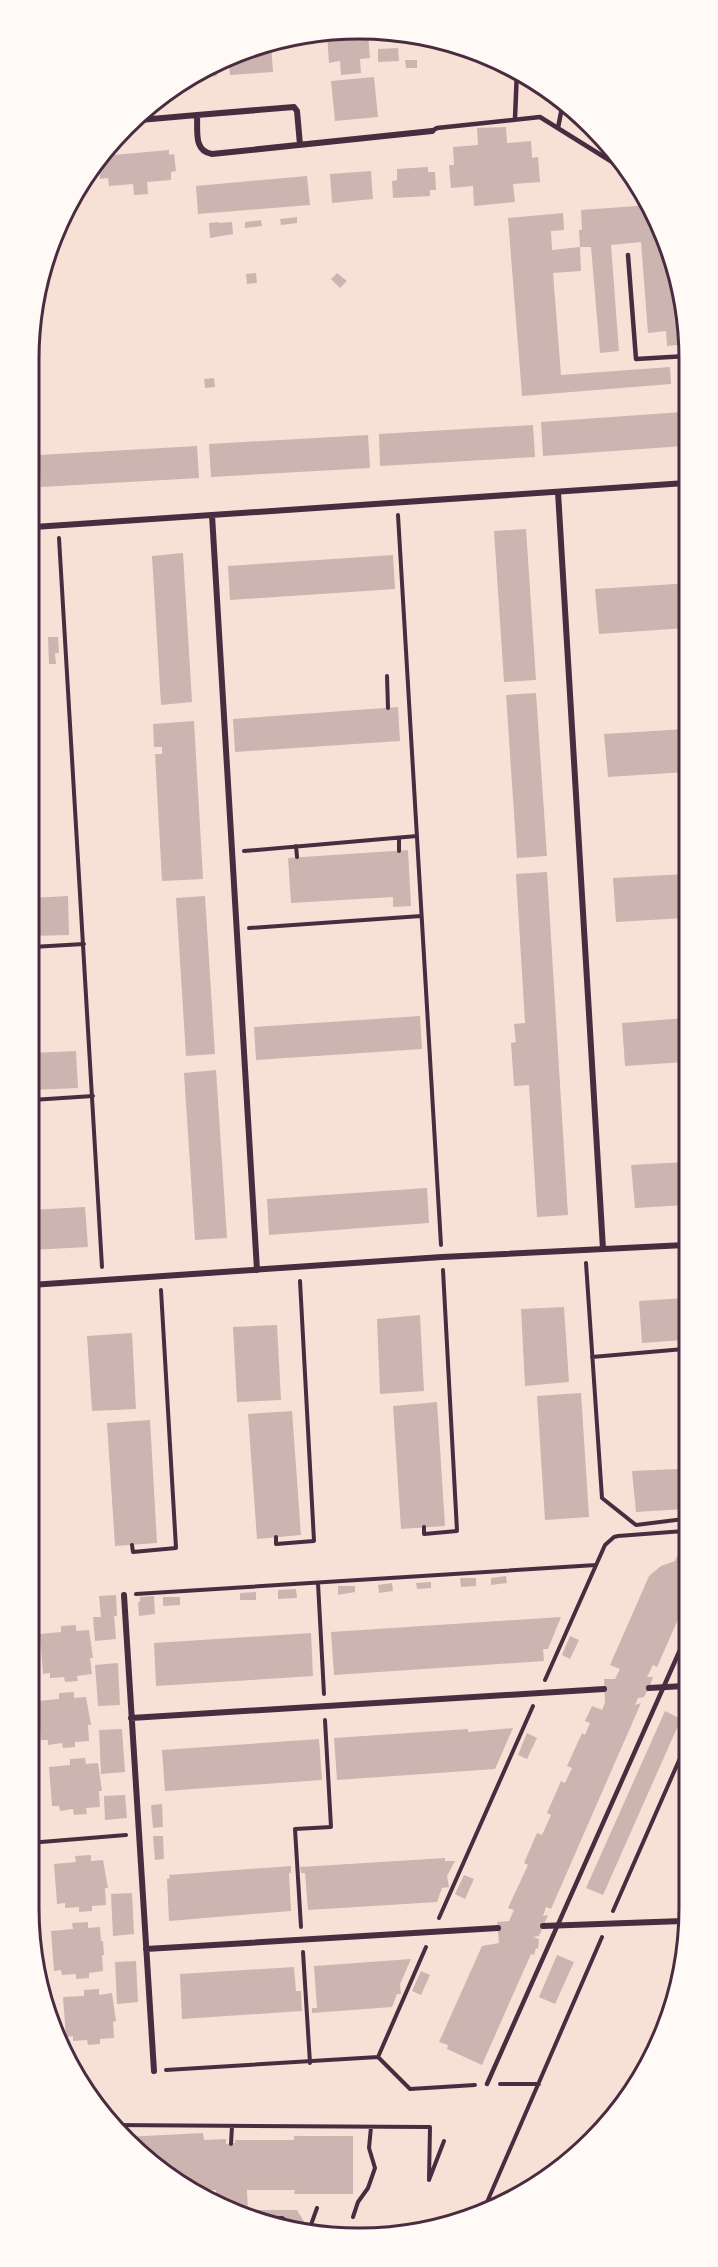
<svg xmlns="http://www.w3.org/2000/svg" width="718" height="2267" font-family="'PT Sans',sans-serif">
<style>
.building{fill:#ccb4b1}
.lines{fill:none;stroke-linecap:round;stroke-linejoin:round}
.path{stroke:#4a2c40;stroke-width:4}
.service{stroke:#4a2c40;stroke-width:4.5}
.minor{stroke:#4a2c40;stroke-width:6}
.rim{fill:none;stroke:#4a2c40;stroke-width:3}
</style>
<rect width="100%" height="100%" fill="#f7e1d7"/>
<path class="building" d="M327,35h41l2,23 -10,1 1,14 -20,2 -1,-14 -11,2z
M271,45l2,27 -43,3 -1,-13z
M398,48l1,13 -21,1v-13z
M405,60h12v8h-11z
M216,67l1,9 -27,3v-1z
M374,77l4,40 -43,4 -4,-40z
M577,113l16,13 11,15 -12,-3 2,-9 -18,-3z
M506,127l1,16 24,-2 1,17 6,-1 2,25 -27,2 2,18 -41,4 -1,-20 -22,2 -2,-23h5l-1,-18 25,-2 -1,-17z
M169,150v5l5,-1 2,17 -5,1v8l-24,2 1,12 -14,1 -1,-11 -24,2 -1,-8 -8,1 -1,-18 4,-5z
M428,167v5h7l1,18h-6v6l-37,2 -1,-17 5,-1v-11z
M371,171l2,28 -41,4 -2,-29z
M307,176l3,29 -112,9 -2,-28z
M650,205l5,8 31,100 1,31 -20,2 -1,-15 -18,2 -7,-91 -30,3 8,106 -19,2 -9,-106h-11l-1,-17h3l-1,-20z
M563,213l1,17 -13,1 1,19 28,-3 1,24 -28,2 8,102 109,-8 1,17 -149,12 -14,-178z
M297,217v6l-16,2 -1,-6z
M261,220l1,6 -17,2v-6z
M219,222v1l13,-1 1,12 -23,4 -1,-15z
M256,273l1,10 -10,1 -1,-10z
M337,273l10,8 -7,7 -9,-9z
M214,378l1,9 -10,1 -1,-9z
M682,412l2,34 -141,10 -2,-34z
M533,425l2,32 -155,9 -1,-32z
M368,435l2,33 -159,9 -2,-33z
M197,446l2,32 -158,9 -2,-32z
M526,529l10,151 -32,2 -10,-151z
M183,553l9,149 -31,3 -9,-149z
M393,555l2,34 -165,11 -2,-34z
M675,584h11v44l-87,6 -4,-45z
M48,637h10l1,16h-4l1,11h-7z
M536,693l11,163 -30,2 -11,-163z
M398,707l2,34 -165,11 -2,-33z
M194,721l9,158 -41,2 -7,-127h7v-7h-8l-1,-23z
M686,729v43l-78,5 -4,-43z
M408,850l3,56 -18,1v-10l-102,6 -3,-45z
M547,872l21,343 -31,2 -8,-132 -15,1 -3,-43 5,-1 -2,-18 11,-1 -9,-149z
M685,874v44l-69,4 -3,-44z
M68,896l1,39 -37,1 1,-38z
M205,896l10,158 -29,2 -10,-158z
M420,1016l2,33 -166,11 -2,-33z
M685,1018v44l-60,4 -3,-43z
M76,1051l2,37 -46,2v-37z
M216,1070l11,168 -32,2 -11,-167z
M685,1162v43l-50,3 -4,-43z
M427,1188l2,35 -160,12 -2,-36z
M85,1207l3,40 -57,3v-40z
M685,1298l-1,42 -42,3 -3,-42z
M564,1307l5,75 -44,4 -4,-77z
M420,1315l4,76 -44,3 -3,-75z
M277,1325l4,75 -44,2 -4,-75z
M132,1333l4,76 -44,2 -5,-75z
M581,1393l8,124 -44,3 -8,-124z
M437,1402l8,124 -44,3 -8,-123z
M292,1411l9,124 -44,4 -9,-125z
M150,1420l7,123 -42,3 -8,-123z
M684,1462v47l-48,3 -4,-41 46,-2z
M678,1554l6,2v50l-27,61 -4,-2 -6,12h6l-4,11 -5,9 -6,1 -3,7 6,-2 -90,206 -5,-2 -3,9 5,-1 -9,21 -6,1 6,2 -1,10 -2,-1 -2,7 -3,-1 -49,111 -35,-16 1,-4 -9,-3 43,-96 17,-3 -2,-21 12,-1 5,-11 -6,-2 20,-43 -4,-2 13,-30 5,2 9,-20 -4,-2 14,-32 4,2 7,-15 -5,-2 15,-33 3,2 5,-12 -5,-2 7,-15 10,4 3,-7 -1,-24h11l5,-10 -10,-4 39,-89 12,-10 14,-5z
M506,1576l1,7 -16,2v-7z
M460,1578h16v8l-15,1z
M431,1582v6l-14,1 -1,-6z
M392,1583l1,8 -14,2 -1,-8z
M338,1586h17v6l-17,3z
M296,1589l1,9 -19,1v-9z
M256,1592v8h-16v-7z
M116,1595l1,21h-3l2,23 -21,2 -2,-24h8l-2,-21z
M154,1596l1,18 -16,2 -1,-14h2v-5z
M163,1597h17v8l-17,1z
M561,1617l-13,32h-5l1,12 -210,14 -3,-43z
M76,1625v6l13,-1 4,28h-3l2,16 -15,2 1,5 -13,1 -1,-5 -14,1v-5l-7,1 -3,-40 21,-2v-6z
M311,1633l2,43 -157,10 -2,-43z
M570,1636l9,4 -9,19 -8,-4z
M118,1663l2,42 -22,1 -3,-41z
M74,1692v6l12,-1 5,28h-3l1,16 -14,1v5l-12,1 -1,-5 -14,2v-5h-7l-3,-39 21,-2v-6z
M665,1711l16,8 -78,176 -17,-7z
M513,1728l-18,41 -158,11 -3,-42 134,-9v3z
M122,1729l3,43 -24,2 -2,-44z
M527,1733l10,5 -10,21 -9,-4z
M319,1739l3,41 -157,11 -3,-41z
M85,1758l1,6 12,-1 4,28h-3l1,16 -14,1 1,6 -13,1 -1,-6 -13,2 -1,-5h-7l-3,-39 21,-2v-6z
M125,1795l2,23 -22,2 -1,-24z
M162,1804l1,23 -10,1 -2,-23z
M153,1836h10l1,23 -9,1z
M91,1855v6l12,-1 5,28h-3l1,17 -14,1v5l-13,1v-5l-14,1v-5l-8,1 -3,-40 22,-2 -1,-6z
M445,1858v3h10l-8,15 2,11 -7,1 -5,14 -129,8 -3,-37h-4l-1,-6z
M291,1866v7h-2l2,38 -122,10 -2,-42 3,-1 -1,-3z
M464,1875l10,4 -9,20 -10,-5z
M132,1893l2,41 -21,2 -2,-42z
M88,1922v6l12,-1 1,14h2l1,14h-2l1,16 -14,2v5l-13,1v-5l-14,1 -1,-5 -7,1 -3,-40 22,-2 -1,-6z
M557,1955l17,7 -19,42 -16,-7z
M411,1959l-11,25 1,10h-4l-5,13 -80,6v-5h5l-3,-42z
M136,1961l2,41 -21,2 -2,-42z
M294,1967l2,24h5l1,20 -120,8 -2,-45z
M421,1971l9,4 -9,20 -9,-4z
M99,1989v6l13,-2 4,28 -3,1 1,16 -14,1v5l-12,1 -1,-5 -14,1v-5l-7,1 -3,-40 21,-1v-6z
M203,2133l1,7 22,-1v5l9,-1v-3h59v-4h59v58h-59l1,-4h-48l1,20h49l12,20 -10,1 -83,-26v-15h-22l-69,-53z"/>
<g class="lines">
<path class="path" d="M398,515l43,730
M59,538l43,729
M387,676l1,32
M399,838v13
M296,846l1,11
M244,851l173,-15
M249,928l172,-12
M32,947l52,-3
M32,1100l61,-4
M586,1263l16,235 34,27 48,-6
M592,1357l92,-8
M424,1527v7l33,-3 -14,-261
M276,1537v7l38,-3 -14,-260
M132,1545l1,7 43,-4 -15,-258
M318,1583l6,111
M136,1594l460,-29
M545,1680l60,-135 9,-8 4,-1 66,-5
M29,1843l97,-8
M613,1911l71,-162
M439,1918l94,-212
M301,1927l-6,-98 36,-2 -6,-107
M303,1952l7,111
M378,2057l48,-110
M378,2057l32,32 65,-4
M166,2070l212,-13
M500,2084h39
M110,2125l320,2 -1,53 15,-39
M231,2144l1,-18
M484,2209l118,-272
M353,2217l5,-15 10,-14 7,-20 -6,-20 2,-21
M262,2219l20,-1 22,14
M308,2233l9,-25"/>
<path class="service" d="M515,118l2,-48
M558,128l5,-26
M432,131l5,-3 103,-11 85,53
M628,255l8,104 51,-3
M487,2084l197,-443"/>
<path class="minor" d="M140,120l57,-5
M300,145l-3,-34 -3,-4 -97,8c1,15 -4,36 15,39l220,-23
M558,492l45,757
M212,515l45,755
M34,527l652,-44
M31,1285l411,-28 243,-12
M124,1595l30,476
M649,1688l35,-2
M131,1718l473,-29
M543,1926l140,-5
M146,1949l352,-21"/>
</g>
<path d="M0 0H718V2267H0ZM359 39H359A320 320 0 0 1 679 359V1908A320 320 0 0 1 359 2228H359A320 320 0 0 1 39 1908V359A320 320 0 0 1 359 39Z" fill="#fffaf5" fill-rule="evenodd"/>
<path class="rim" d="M359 39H359A320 320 0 0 1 679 359V1908A320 320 0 0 1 359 2228H359A320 320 0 0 1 39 1908V359A320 320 0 0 1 359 39Z"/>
</svg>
